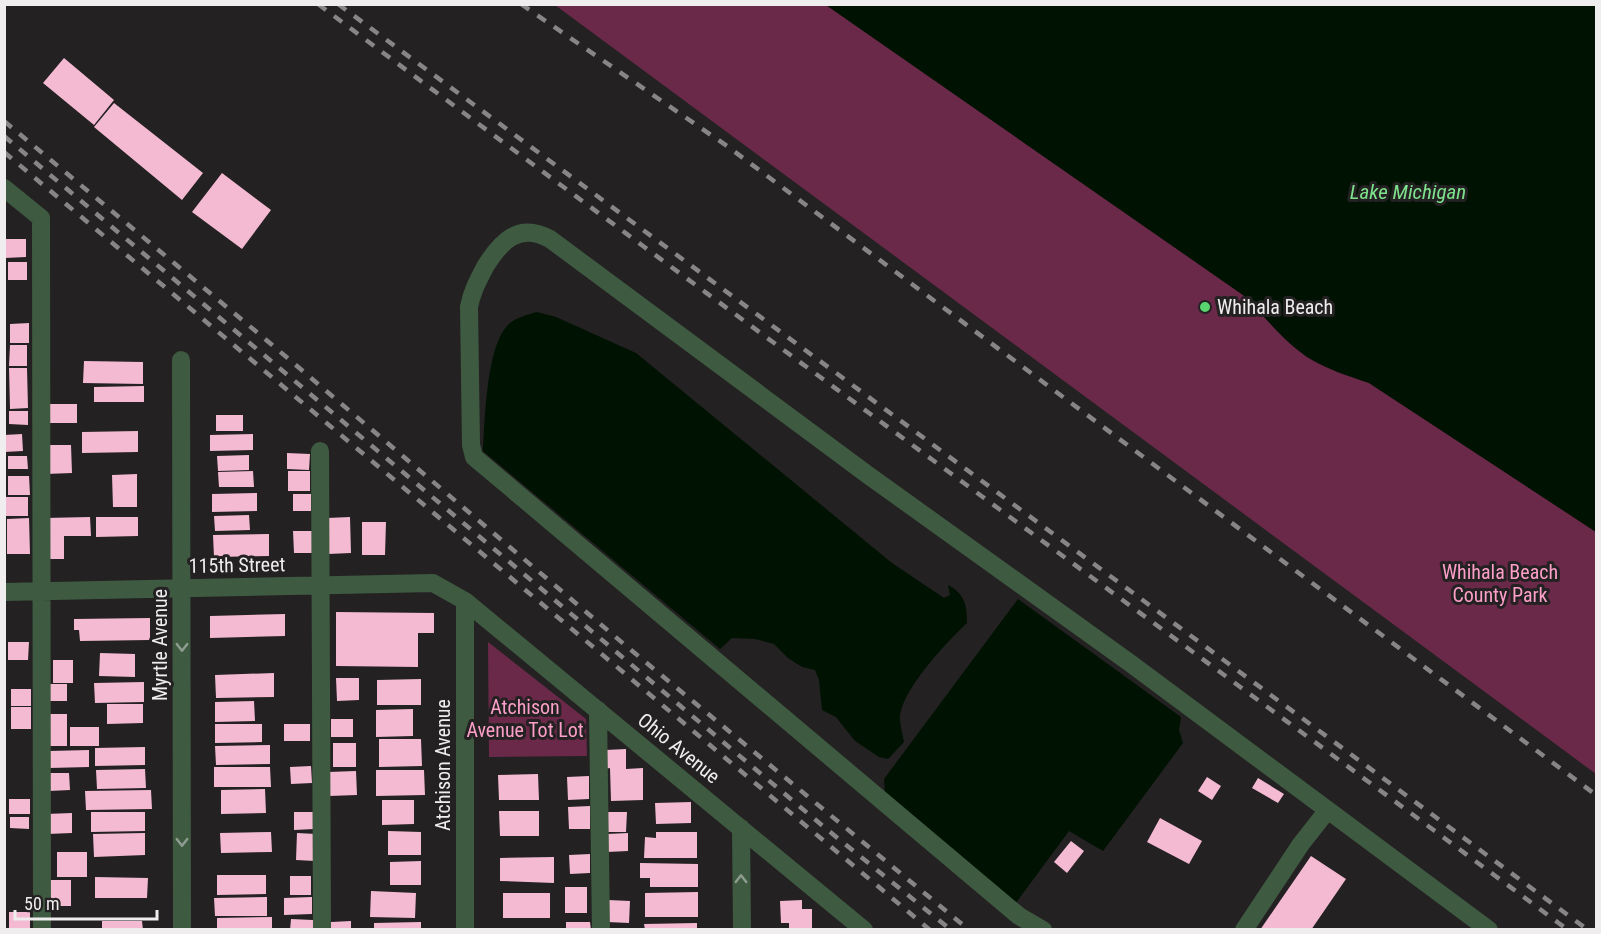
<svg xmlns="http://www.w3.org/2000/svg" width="1601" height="934" font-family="'Roboto Condensed',sans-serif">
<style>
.green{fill:#6b2949}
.water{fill:#001202}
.building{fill:#f4bad2}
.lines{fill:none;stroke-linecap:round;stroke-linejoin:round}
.minor{stroke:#3e5b41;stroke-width:18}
.rail{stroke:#888586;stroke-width:4.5;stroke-dasharray:10 10;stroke-linecap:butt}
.oneway{stroke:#8e9d8f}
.poi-dot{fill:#59d56f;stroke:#242122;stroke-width:2}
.labels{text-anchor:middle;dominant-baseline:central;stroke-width:6;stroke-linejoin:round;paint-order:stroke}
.poi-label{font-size:20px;fill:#f0edee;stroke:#242122;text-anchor:start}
.street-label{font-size:20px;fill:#f0edee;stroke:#242122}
.park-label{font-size:20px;fill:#fd9fc8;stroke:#242122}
.water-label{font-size:21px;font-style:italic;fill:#7ee28c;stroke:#242122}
</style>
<rect width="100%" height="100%" fill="#242122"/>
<path class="green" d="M555,5h271l417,290 46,47 48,30 32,11 227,149v242z
M488,642l98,77 1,37 -98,1z"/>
<path class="water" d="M826,5h770v527l-227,-149c-20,-7 -40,-13 -57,-23 -27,-16 -47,-44 -69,-65z
M537,312l19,5 80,36 256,210 52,35 6,-3 -2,-10c17,9 19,20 19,38 -20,19 -67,68 -67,96 0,7 3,16 4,23l-16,17 -9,-2 -24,-16 -19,-24 -14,-7 -3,-30 -4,-10 -13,-3 -14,-9 -14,-14 -19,-5 -23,-1 -12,11 -237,-198c2,-30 3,-104 25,-126 8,-8 19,-10 29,-13z
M1018,599l163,118 -2,13 4,13 -80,108 -34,-20 -54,73 -130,-109 -1,-16z"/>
<path class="building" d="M64,58l50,42 -20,25 -51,-42z
M114,103l89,70 -21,27 -88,-73z
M222,173l49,37 -29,39 -50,-37z
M5,239h21v18l-21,1z
M8,262h19v18h-19z
M29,323v20h-19v-19z
M10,345h17v21h-18z
M84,361l59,1v22l-60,-1z
M9,368h18l1,40 -18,1z
M144,386v16h-50v-15z
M48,404h29v19h-30z
M9,411h19v14l-19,-1z
M216,415h27v16h-27z
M138,431v21l-56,1v-21z
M22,434l1,17 -19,1v-17z
M253,434v16l-43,1v-16z
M45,445h26l1,28 -26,1z
M287,453l23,1 -1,16 -22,-1z
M249,455v15l-31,1 -1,-15z
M8,456h19l1,13h-20z
M253,471l1,16h-35l-1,-15z
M288,471h22v20h-22z
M137,474v33h-24l-1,-32z
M8,476h21l1,19h-22z
M257,493v18l-45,1v-18z
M293,494h18v17h-18z
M6,497h22v19h-22z
M249,515l1,15 -35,1 -1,-15z
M90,517l1,19h-27v23h-19l-1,-41z
M96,517h42v19l-42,1z
M350,517l1,36 -23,1 -1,-36z
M29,518l1,36h-23v-35z
M362,522h24l-1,33h-23z
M293,531h21v22h-20z
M269,534v22l-55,1 -1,-22z
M336,612l98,1v20h-16v34l-82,-1z
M285,614v22l-75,2v-22z
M150,618v22l-70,1 -1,-11h-5v-11z
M8,642h21l-1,18h-20z
M100,653l35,1v23l-36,-1z
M53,660h20v23h-20z
M274,673v24l-58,1 -1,-23z
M336,678h23v22l-22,1z
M421,679v26h-44v-25z
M144,682v20l-49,1 -1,-20z
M46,684h21v17h-21z
M11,689h20v17h-20z
M254,701l1,20 -40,1v-20z
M107,704h36v19l-36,1z
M11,707h20v22h-20z
M413,709v27l-37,1v-27z
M48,714h19v32h-19z
M331,719h22v18h-22z
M215,724h47v18l-47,1z
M284,724h26v17h-26z
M70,727h29v19h-29z
M379,739h42l1,27 -43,1z
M333,743h23v24h-23z
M270,745v19l-54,1 -1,-19z
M145,747v18l-50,1v-18z
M626,749v20l17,-1v32l-32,1 -1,-33 -5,1v-19z
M89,750v17l-40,1v-17z
M311,766l1,17 -21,1 -1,-17z
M214,767h56l1,20h-57z
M145,769l1,19 -49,1 -1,-19z
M376,770h48l1,25 -49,1z
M356,771l1,24 -28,1 -1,-24z
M49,773h20l1,17 -21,1z
M538,774l1,26h-40l-1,-25z
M589,776v23l-21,1 -1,-23z
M1207,777l14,9 -9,14 -14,-9z
M1258,778l26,16 -6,9 -26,-15z
M265,789l1,24 -45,1v-24z
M151,790l1,19 -66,1 -1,-19z
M9,799h21v15h-21z
M382,800h32v24l-32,1z
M691,802v21l-35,1 -1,-21z
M590,806v23h-21l-1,-22z
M499,811h40v25h-39z
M91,812h54v19l-54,1z
M294,812h20v17l-20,1z
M607,812h20l-1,20h-19z
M72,813v20l-25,1 -1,-20z
M10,817h19v12l-19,-1z
M1160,818l42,23 -13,23 -42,-22z
M388,831l33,1v23h-33z
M271,832l1,20 -51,1 -1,-20z
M656,832h41v26h-53l1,-21 11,1z
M145,833v22l-51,2 -1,-23z
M297,833l19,1 -1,27 -19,-1z
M628,833v18l-21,1v-18z
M1071,841l13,10 -17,22 -13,-11z
M57,852h30v25h-30z
M590,854v19l-20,1 -1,-19z
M1311,856l35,23 -35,51h-51z
M554,857v26l-54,-2v-23z
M421,861v24h-31v-23z
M640,863l58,1v23h-48v-9h-10z
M217,875h49v19l-49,1z
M290,876h21v19h-21z
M95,877l53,1 -1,20h-52z
M49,880h22v26h-22z
M565,887h22v26h-22z
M371,891l45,2 -1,25 -45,-1z
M698,892v25h-53v-24z
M503,893h47v25h-47z
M267,897v19h-52l-1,-18z
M312,897v17l-28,1v-17z
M608,900l22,1 -1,22 -22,-1z
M802,900v9h10v21h-23v-7h-8l-1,-22z
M9,912h21v18h-21z
M272,917v13h-55v-12z
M291,919l22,1v10h-23z
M102,921h40l1,9h-41z
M351,921v9h-20v-8z
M421,922v8h-47v-7z
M566,922h24l1,8h-25z
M697,923v7h-52l-1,-6z"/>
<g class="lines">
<path class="minor" d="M4,188l37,30 1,712
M181,360l1,570
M320,451l2,479
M4,592l429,-9 32,18 399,329
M465,601v329
M598,710l3,220
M741,828l1,102
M1043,930l-24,-14 -545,-459 -3,-12 -2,-138c3,-16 9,-26 16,-40 16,-26 34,-45 65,-28l318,236 262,188 359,267
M1244,930l57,-86 26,-33"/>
<path class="rail" d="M318,4c415,311 834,616 1250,926
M338,4l1250,926
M521,4l206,142 869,649
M4,121l267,223 354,301 344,285
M4,136l820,691 127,103
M4,152l926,778"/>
</g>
<defs><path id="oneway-chevron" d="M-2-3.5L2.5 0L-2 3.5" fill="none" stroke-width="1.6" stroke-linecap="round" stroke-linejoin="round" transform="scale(1.5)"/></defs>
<g class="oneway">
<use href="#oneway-chevron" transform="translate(182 647) rotate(90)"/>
<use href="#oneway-chevron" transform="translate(182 842) rotate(90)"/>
<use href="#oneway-chevron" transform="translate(741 879) rotate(-90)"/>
</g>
<circle class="poi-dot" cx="1205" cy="307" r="6"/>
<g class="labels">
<g class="poi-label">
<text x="1217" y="307">Whihala Beach</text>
</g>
<g class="street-label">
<text transform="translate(237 565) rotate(-1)">115th Street</text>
<text transform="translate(160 645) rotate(-90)">Myrtle Avenue</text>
<text transform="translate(679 748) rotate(39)">Ohio Avenue</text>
<text transform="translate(443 765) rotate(-90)">Atchison Avenue</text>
</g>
<g class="park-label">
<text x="1500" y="572">Whihala Beach<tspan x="1500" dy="23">County Park</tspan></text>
<text x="525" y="707">Atchison<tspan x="525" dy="23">Avenue Tot Lot</tspan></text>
</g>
<g class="water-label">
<text x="1408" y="192">Lake Michigan</text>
</g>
</g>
<rect width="1601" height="934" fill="none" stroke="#f0edee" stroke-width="12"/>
<path d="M15 910v9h142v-9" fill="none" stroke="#f0edee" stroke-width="3"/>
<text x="24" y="910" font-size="18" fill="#f0edee" stroke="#242122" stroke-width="4.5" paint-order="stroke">50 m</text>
</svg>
